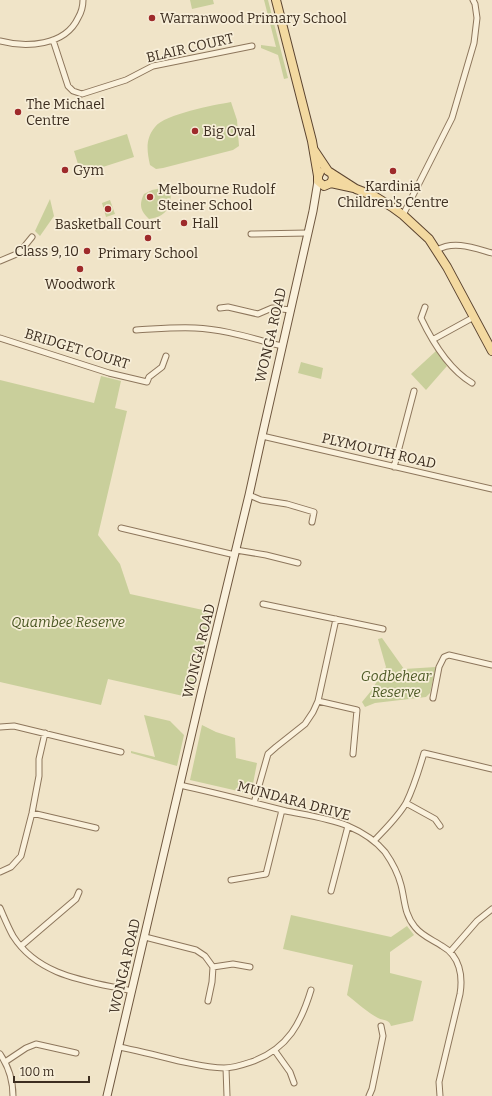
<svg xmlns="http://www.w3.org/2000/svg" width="492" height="1096" font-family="Bitter,serif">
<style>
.green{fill:#c9cf9b}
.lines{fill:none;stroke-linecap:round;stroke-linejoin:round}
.minor-casing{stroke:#8d765c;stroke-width:7}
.secondary-casing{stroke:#6f573f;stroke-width:9}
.primary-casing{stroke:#5b4430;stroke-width:10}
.minor{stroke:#faf1dc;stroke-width:5}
.secondary{stroke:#faf1dc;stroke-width:7}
.primary{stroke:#f3d9a0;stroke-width:8}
.poi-dot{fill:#9e2a2b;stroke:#f7eed8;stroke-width:1.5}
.labels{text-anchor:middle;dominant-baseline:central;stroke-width:3.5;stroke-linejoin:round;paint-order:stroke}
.poi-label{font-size:14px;fill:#3d2e20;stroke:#f7eed8;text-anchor:start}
.street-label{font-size:14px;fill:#3d2e20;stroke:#f7eed8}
.park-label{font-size:14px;font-style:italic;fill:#4d5a26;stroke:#f7eed8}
</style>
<rect width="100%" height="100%" fill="#f0e4c8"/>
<path class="green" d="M190,0h23l1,4 -22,5z
M264,0h4l20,78 -4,1 -6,-24 -17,-7v-3l15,2z
M231,102l6,18 2,26 -6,4 -70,18 -7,1 -6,-4c-3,-14 -5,-26 5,-38 10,-13 59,-22 76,-25z
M127,134l7,23 -53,17 -7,-23z
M172,186c-2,19 -2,30 -23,33 -9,-8 -10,-15 -5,-25l8,-4z
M50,199l4,17 -14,20 -5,-5z
M110,200l5,14 -9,3 -4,-14z
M436,351l11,15 -21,24 -15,-16z
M301,362l22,6 -2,11 -23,-6z
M101,376l20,5 -6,27 12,3 -29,124 22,29 10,30 82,18 -20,86 -84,-19 -7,26 -101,-23v-302l94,23z
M382,638l22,31 32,-2 -6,26 -4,4 -51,6 -10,4 -3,-5 9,-11 15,-24 -8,-28z
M144,715l26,6 14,14 -7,31 -46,-13v-2l24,6z
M202,725l14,7 19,6 1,20 21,5 -6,31 -61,-14z
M291,915l100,22 16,-11 7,9 -24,17v21l32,8 -9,40 -22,5c-2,-7 -7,-5 -13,-8 -10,-5 -22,-16 -31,-23l6,-30 -70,-16z"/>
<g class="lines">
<defs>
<path id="minor" d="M53,40l15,46 5,5 9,3 44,-14 27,-14 99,-20
M0,41c26,7 65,5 78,-23 3,-5 5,-12 5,-18
M403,215l49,-97 22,-75 3,-25 -2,-14 -2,-4
M251,234l57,-1
M437,250c17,-10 37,-2 55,3
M0,261l19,-8 13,-16
M425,307l-4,11c11,23 29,52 51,65
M220,308l8,-1 30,7 14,-6 19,2
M136,330c20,-1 39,-3 59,-2 29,1 59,11 87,18
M0,338l109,35 38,9 2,-5 13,-10 4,-11
M434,339l40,-22
M262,436l230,53
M394,467l20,-76
M249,495l12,5 26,4 27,8 -2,10
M121,528l114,27
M236,550l30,5 32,8
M263,604l120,25
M433,698l6,-31 5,-10 5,-2 43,10
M318,701l39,9 -4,44
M0,727l14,-1 107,26
M180,785c36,8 71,17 106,26 20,4 43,7 62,15 14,6 27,14 37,26 7,10 13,21 16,33 4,15 3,29 14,42 7,9 18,13 27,19 18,10 21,30 18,48l-21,88 1,14
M254,803l14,-49 8,-7 29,-23 8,-12 5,-11 18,-82
M406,803l29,16 5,7
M32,813l64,15
M374,841c11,-12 24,-24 32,-38 8,-16 13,-33 18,-50l68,16
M0,872l11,-5 10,-11 11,-43 7,-37v-17l6,-26
M231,880l35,-6 16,-64
M331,891l17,-65
M0,908c4,9 8,19 13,28 26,41 75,45 119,55
M145,937l51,13 9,6 8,11 -1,15 -4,19
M21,946l55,-47 3,-7
M450,952l27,-31 15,-12
M213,967l20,-3 17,3
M119,1047c20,4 40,9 60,14 15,3 30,7 45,7 11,0 21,-4 30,-7 34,-13 47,-38 57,-71
M275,1051l15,21 4,11
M0,1054c9,13 13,27 13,42
M5,1062l21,-14 10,-4 40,9
M226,1068l1,28
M369,1096l3,-7 11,-53 -2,-10"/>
<path id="secondary" d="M107,1096l94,-402 48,-199 13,-59 51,-225 5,-30"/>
<path id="primary" d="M276,0l36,141 6,35
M314,150l14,21 28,18 18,7 18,11 11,8 26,24 18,28 45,84
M320,172l-2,4v5l6,5 7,-3 2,-5 -1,-4
M331,183l23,5"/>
</defs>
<use href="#minor" class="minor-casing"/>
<use href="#secondary" class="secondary-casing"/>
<use href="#primary" class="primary-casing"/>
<use href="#minor" class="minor"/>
<use href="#secondary" class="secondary"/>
<use href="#primary" class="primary"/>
</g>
<g class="poi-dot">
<circle cx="152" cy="18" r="4"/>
<circle cx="18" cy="112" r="4"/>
<circle cx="195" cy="131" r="4"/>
<circle cx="65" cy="170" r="4"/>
<circle cx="393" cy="171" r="4"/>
<circle cx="150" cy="197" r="4"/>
<circle cx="108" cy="209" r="4"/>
<circle cx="184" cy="223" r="4"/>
<circle cx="148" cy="238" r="4"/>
<circle cx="87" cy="251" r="4"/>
<circle cx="80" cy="269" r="4"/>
</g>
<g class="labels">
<g class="poi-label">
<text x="160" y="18">Warranwood Primary School</text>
<text x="26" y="104">The Michael<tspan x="26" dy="16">Centre</tspan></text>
<text x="203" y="131">Big Oval</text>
<text x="73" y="170">Gym</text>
<text x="393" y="186" text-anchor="middle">Kardinia<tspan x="393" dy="16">Children's Centre</tspan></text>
<text x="158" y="189">Melbourne Rudolf<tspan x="158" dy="16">Steiner School</tspan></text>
<text x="192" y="223">Hall</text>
<text x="108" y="224" text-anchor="middle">Basketball Court</text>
<text x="79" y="251" text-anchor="end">Class 9, 10</text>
<text x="148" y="253" text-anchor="middle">Primary School</text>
<text x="80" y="284" text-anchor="middle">Woodwork</text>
</g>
<g class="street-label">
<text transform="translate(190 48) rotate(-13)">BLAIR COURT</text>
<text transform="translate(271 335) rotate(-77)">WONGA ROAD</text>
<text transform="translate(77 349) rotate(17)">BRIDGET COURT</text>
<text transform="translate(379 451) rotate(13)">PLYMOUTH ROAD</text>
<text transform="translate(199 651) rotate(-76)">WONGA ROAD</text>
<text transform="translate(294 801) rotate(15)">MUNDARA DRIVE</text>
<text transform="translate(125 966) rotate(-77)">WONGA ROAD</text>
</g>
<g class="park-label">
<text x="68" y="622">Quambee Reserve</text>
<text x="396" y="676">Godbehear<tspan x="396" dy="16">Reserve</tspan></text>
</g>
</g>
<path d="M14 1076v6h75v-6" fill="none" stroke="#3d2e20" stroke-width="2"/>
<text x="20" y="1076" font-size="12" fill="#3d2e20" stroke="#f7eed8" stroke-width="3" paint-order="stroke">100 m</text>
</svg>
